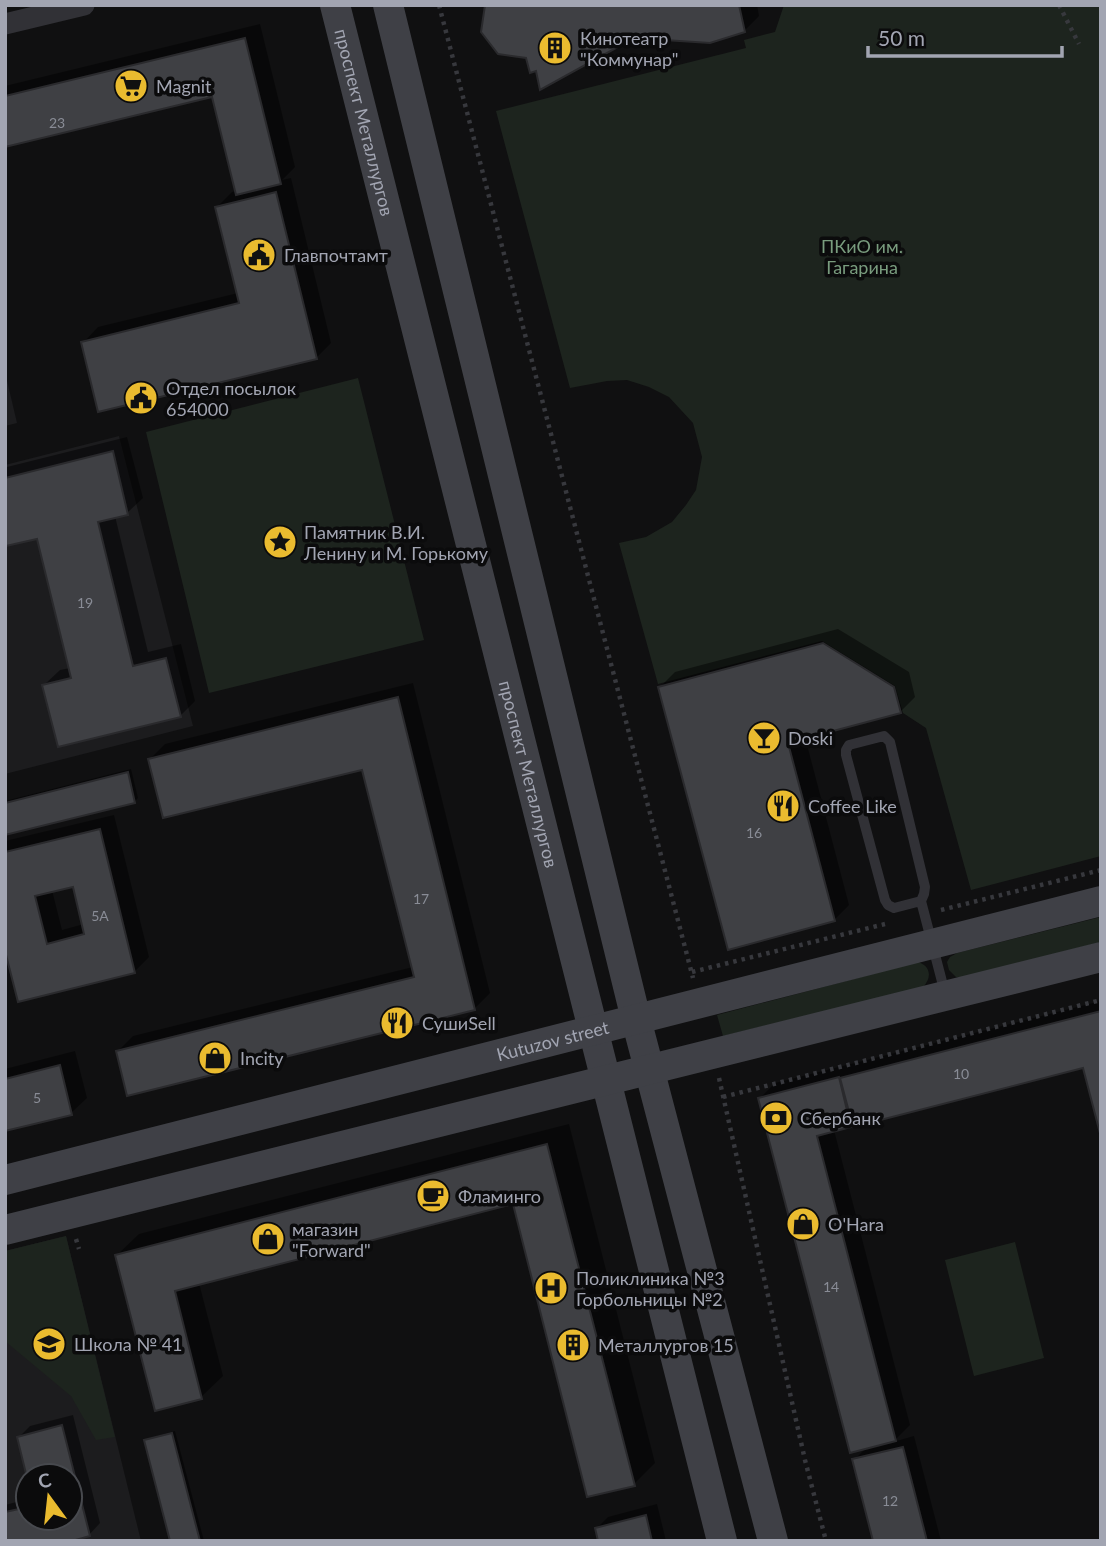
<svg xmlns="http://www.w3.org/2000/svg" width="1106" height="1546" font-family="Lato,sans-serif">
<style>
.built{fill:#1c1c1e;fill-rule:evenodd}
.green{fill:#1d241e}
.shadow{fill:#0007;fill-rule:evenodd}
.building{fill:#3f4044;stroke:#2a2a2d;stroke-width:2;fill-rule:evenodd}
.lines{fill:none;stroke-linecap:round;stroke-linejoin:round}
.path{stroke:#37383d;stroke-width:4.5;stroke-dasharray:3.5 5;stroke-linecap:butt}
.lane{stroke:#313136;stroke-width:10}
.street{stroke:#313136;stroke-width:21}
.secondary{stroke:#3f4046;stroke-width:30}
.labels{text-anchor:middle;dominant-baseline:central;stroke-width:7;stroke-linejoin:round;paint-order:stroke}
.number-label{font-size:14px;fill:#898c96}
.poi-label{font-size:18px;fill:#a2a5b2;stroke:#0b0b0c;text-anchor:start}
.street-label{font-size:18px;fill:#a2a5b2;stroke:#0b0b0c}
.park-label{font-size:18px;fill:#799c7e;stroke:#0b0b0c}
</style>
<rect width="100%" height="100%" fill="#101011"/>
<path class="built" d="M5,372l12,51 -12,3z
M119,436l74,290 -188,48v-309z
M66,1236l75,305h-136v-290zM28,1476h42v42h-42z"/>
<path class="green" d="M784,5h317v851l-130,34 -45,-162 -23,-15 -8,-27 -73,-45 -164,43 -39,-141 27,-6 26,-15 14,-17 10,-15 6,-33 -9,-34 -24,-26 -20,-10 -22,-7 -20,1 -37,7 -74,-277 250,-63 -2,-8 31,-8z
M358,378l66,262 -215,53 -63,-261z
M1101,917v25l-138,35h-7l-7,-7 -2,-8 3,-5 7,-4z
M918,962c13,4 14,16 5,25l-200,49 -6,-21z
M66,1236l49,201 -19,3 -25,-44 -66,-55v-90z
M1015,1242l29,116 -70,18 -29,-116z"/>
<path class="shadow" d="M487,5h270l2,11 -15,15 -110,5 -97,33z
M260,24l35,143 -13,13 9,-2 40,165 -15,15 -233,-15 15,-16 140,-34 -21,-86 15,-15 5,-1 -24,-96 -208,51v-60z
M127,437l16,61 -16,15 -12,3 33,136 33,-8 14,57 -15,15 -136,-31 16,-15 10,-2 -32,-131 -31,7 -2,-7v-69l2,-1z
M838,629l71,43 6,25 -15,15 -95,25 44,168 -15,15 -174,-233 15,-15z
M413,683l77,310 -15,15 -347,86 -10,-43 15,-15 280,-69 -49,-200 -214,-8 15,-15z
M131,769l7,29 -3,3 -130,33v-33z
M114,815l35,142 -15,15 -129,-28v-103zM74,885l10,39 -22,6 -10,-40z
M1101,1001v129l-17,-64 -230,56 -4,3 -16,5 76,295 -17,17 21,-6 27,105h-66l-21,-81 13,-13 -107,-349 15,-15z
M75,1051l12,47 -16,15 -66,16v-60z
M569,1124l86,339 -21,21 -120,-282 -315,81 24,93 -22,21 -84,-142 22,-21z
M73,1415l27,108 -11,12 -84,6v-36l23,-6v19h42v-42h-42l-9,-39 11,-11z
M175,1431l29,110h-33l-25,-100 3,-3z
M657,1504l9,37h-66l-3,-13 11,-11z"/>
<path class="building" d="M485,5h254l6,27 -35,11 -76,-5 -94,52 -4,-19 -6,2 -4,-15 -28,-4 -17,-22z
M245,38l36,146 -45,11 -24,-98 -207,50v-51z
M276,192l41,167 -219,53 -17,-70 158,-39 -24,-96z
M113,451l15,64 -30,7 35,144 33,-8 15,59 -123,30 -16,-62 29,-7 -34,-139 -31,7 -1,-68z
M823,643l71,44 7,26 -113,30 47,178 -107,29 -70,-263z
M398,697l77,313 -348,86 -11,-45 298,-74 -52,-207 -199,48 -15,-59z
M128,772l7,31 -130,32v-32z
M100,829l35,144 -117,29 -13,-51v-99zM73,887l11,47 -37,10 -12,-48z
M1101,1011v126l-18,-69 -230,59 -13,-49z
M60,1065l12,50 -67,16v-52z
M839,1077l12,50 -34,9 79,305 -46,12 -92,-355z
M547,1144l88,342 -48,11 -74,-293 -338,87 27,108 -47,12 -40,-156z
M62,1425l28,111 -18,5h-67v-29l23,-5v11h42v-42h-42v6l-11,-45z
M172,1433l28,108h-30l-26,-101z
M903,1447l24,94h-54l-21,-82z
M646,1515l6,26h-54l-3,-13z"/>
<g class="lines">
<path class="path" d="M439,5l254,973
M1059,5l20,39
M941,910l160,-40
M692,972l193,-48
M719,1078l86,382 21,81
M723,1097l378,-97
M76,1239l3,10"/>
<path class="lane" d="M921,901l-27,7 -6,-3 -3,-5 -39,-145v-5l3,-5 35,-9 6,6 35,145 -1,7 -3,7 24,92"/>
<path class="street" d="M5,24l79,-19"/>
<g class="secondary">
<path id="s1" d="M335,5l387,1536"/>
<path d="M388,5l248,1014 137,522"/>
<path id="s2" d="M5,1180l1096,-279"/>
<path d="M5,1230l1096,-273"/>
</g>
</g>
<defs>
<symbol id="building-disc" viewBox="-11 -11 22 22"><circle r="9.5" fill="#eabb2f" stroke="#0b0b0c"/><path d="M-4-6H4V6H1V3H-1V6H-4ZM-2.5-4.3h1.7v1.8h-1.7ZM.8-4.3h1.7v1.8H.8ZM-2.5-1h1.7V.8h-1.7ZM.8-1h1.7V.8H.8Z" fill="#111"/></symbol>
<symbol id="supermarket-disc" viewBox="-11 -11 22 22"><circle r="9.5" fill="#eabb2f" stroke="#0b0b0c"/><path d="M-6-5.5h2.5l.6 2H6L4.5 2H-2.5L-4.4-4H-6ZM-1.5 3.2a1.3 1.3 0 1 0 .1 0ZM3 3.2a1.3 1.3 0 1 0 .1 0Z" fill="#111"/></symbol>
<symbol id="civic-disc" viewBox="-11 -11 22 22"><circle r="9.5" fill="#eabb2f" stroke="#0b0b0c"/><path d="M-.6-6.5H3V-4.5H.6V-3L4-1V1h2V6H-6V1h2V-1L-.6-3ZM-1.2 2.5V6h2.4V2.5Z" fill="#111"/></symbol>
<symbol id="sight-disc" viewBox="-11 -11 22 22"><circle r="9.5" fill="#eabb2f" stroke="#0b0b0c"/><path d="M0-6L1.8-2.2L6-1.7L2.9 1.2L3.7 5.4L0 3.3L-3.7 5.4L-2.9 1.2L-6-1.7L-1.8-2.2Z" fill="#111"/></symbol>
<symbol id="bar-disc" viewBox="-11 -11 22 22"><circle r="9.5" fill="#eabb2f" stroke="#0b0b0c"/><path d="M-6-5H6L.8 .8V4.5H3.5V6h-7V4.5H-.8V.8Z" fill="#111"/></symbol>
<symbol id="restaurant-disc" viewBox="-11 -11 22 22"><circle r="9.5" fill="#eabb2f" stroke="#0b0b0c"/><path d="M-5-6h1v4h1v-4h1v4h1v-4h1v5L-1.5 .5V6h-2V.5L-5-1ZM5-6V6H3V1.5H1.5Q1.5-4 5-6Z" fill="#111"/></symbol>
<symbol id="shop-disc" viewBox="-11 -11 22 22"><circle r="9.5" fill="#eabb2f" stroke="#0b0b0c"/><path d="M-5-2.5h2.3a2.7 3.5 0 0 1 5.4 0H5L5.5 6h-11ZM-1.5-2.5h3a1.5 2.3 0 0 0-3 0Z" fill="#111"/></symbol>
<symbol id="bank-disc" viewBox="-11 -11 22 22"><circle r="9.5" fill="#eabb2f" stroke="#0b0b0c"/><path d="M-6-4H6V4H-6ZM0-2.3a2.3 2.3 0 1 0 0 4.6a2.3 2.3 0 1 0 0-4.6Z" fill="#111"/></symbol>
<symbol id="cafe-disc" viewBox="-11 -11 22 22"><circle r="9.5" fill="#eabb2f" stroke="#0b0b0c"/><path d="M-5.5-4.5H6V0H3Q3 3.5 0 3.5H-2.5Q-5.5 3.5-5.5 0ZM3-3.2v2h1.7v-2ZM-6 4.5H4V6H-6Z" fill="#111"/></symbol>
<symbol id="hospital-disc" viewBox="-11 -11 22 22"><circle r="9.5" fill="#eabb2f" stroke="#0b0b0c"/><path d="M-5-5h3v3.5h4V-5h3V5h-3V1.5h-4V5h-3Z" fill="#111"/></symbol>
<symbol id="school-disc" viewBox="-11 -11 22 22"><circle r="9.5" fill="#eabb2f" stroke="#0b0b0c"/><path d="M0-5L7-2L0 1L-7-2ZM-4 1L0 2.5L4 1V4Q0 6-4 4Z" fill="#111"/></symbol>
</defs>
<g fill-rule="evenodd">
<use href="#building-disc" x="536" y="29" width="38" height="38"/>
<use href="#supermarket-disc" x="112" y="67" width="38" height="38"/>
<use href="#civic-disc" x="240" y="236" width="38" height="38"/>
<use href="#civic-disc" x="122" y="379" width="38" height="38"/>
<use href="#sight-disc" x="261" y="523" width="38" height="38"/>
<use href="#bar-disc" x="745" y="719" width="38" height="38"/>
<use href="#restaurant-disc" x="764" y="787" width="38" height="38"/>
<use href="#restaurant-disc" x="378" y="1004" width="38" height="38"/>
<use href="#shop-disc" x="196" y="1039" width="38" height="38"/>
<use href="#bank-disc" x="757" y="1099" width="38" height="38"/>
<use href="#cafe-disc" x="414" y="1177" width="38" height="38"/>
<use href="#shop-disc" x="784" y="1205" width="38" height="38"/>
<use href="#shop-disc" x="249" y="1220" width="38" height="38"/>
<use href="#hospital-disc" x="532" y="1269" width="38" height="38"/>
<use href="#school-disc" x="30" y="1325" width="38" height="38"/>
<use href="#building-disc" x="554" y="1326" width="38" height="38"/>
</g>
<g class="labels">
<g class="number-label">
<text x="57" y="122">23</text>
<text x="85" y="602">19</text>
<text x="754" y="832">16</text>
<text x="421" y="898">17</text>
<text x="100" y="915">5А</text>
<text x="961" y="1073">10</text>
<text x="37" y="1097">5</text>
<text x="831" y="1286">14</text>
<text x="890" y="1500">12</text>
</g>
<g class="poi-label">
<text x="580" y="38">Кинотеатр<tspan x="580" dy="21">"Коммунар"</tspan></text>
<text x="156" y="86">Magnit</text>
<text x="284" y="255">Главпочтамт</text>
<text x="166" y="388">Отдел посылок<tspan x="166" dy="21">654000</tspan></text>
<text x="304" y="532">Памятник В.И.<tspan x="304" dy="21">Ленину и М. Горькому</tspan></text>
<text x="788" y="738">Doski</text>
<text x="808" y="806">Coffee Like</text>
<text x="422" y="1023">СушиSell</text>
<text x="240" y="1058">Incity</text>
<text x="800" y="1118">Сбербанк</text>
<text x="458" y="1196">Фламинго</text>
<text x="828" y="1224">O'Hara</text>
<text x="292" y="1229">магазин<tspan x="292" dy="21">"Forward"</tspan></text>
<text x="576" y="1278">Поликлиника №3<tspan x="576" dy="21">Горбольницы №2</tspan></text>
<text x="74" y="1344">Школа № 41</text>
<text x="598" y="1345">Металлургов 15</text>
</g>
<g class="street-label">
<text stroke="none"><textPath href="#s1" startOffset="121">проспект Металлургов</textPath></text>
<text stroke="none"><textPath href="#s1" startOffset="793">проспект Металлургов</textPath></text>
<text stroke="none"><textPath href="#s2" startOffset="565">Kutuzov street</textPath></text>
</g>
<g class="park-label">
<text x="862" y="246">ПКиО им.<tspan x="862" dy="21">Гагарина</tspan></text>
</g>
</g>
<rect width="1106" height="1546" fill="none" stroke="#a2a5b2" stroke-width="14"/>
<g transform="translate(49 1497) rotate(345)"><circle r="33" fill="#0b0b0c" stroke="#47494e" stroke-width="2"/>
<path d="M0-5L12 26L0 18L-12 26Z" fill="#eabb2f"/>
<text y="-10" font-size="19" font-weight="bold" text-anchor="middle" fill="#a2a5b2">С</text>
</g>
<path d="M868 46v10h194v-10" fill="none" stroke="#a2a5b2" stroke-width="3.5"/>
<text x="878" y="46" font-size="21" fill="#a2a5b2" stroke="#0b0b0c" stroke-width="5" paint-order="stroke">50 m</text>
</svg>
